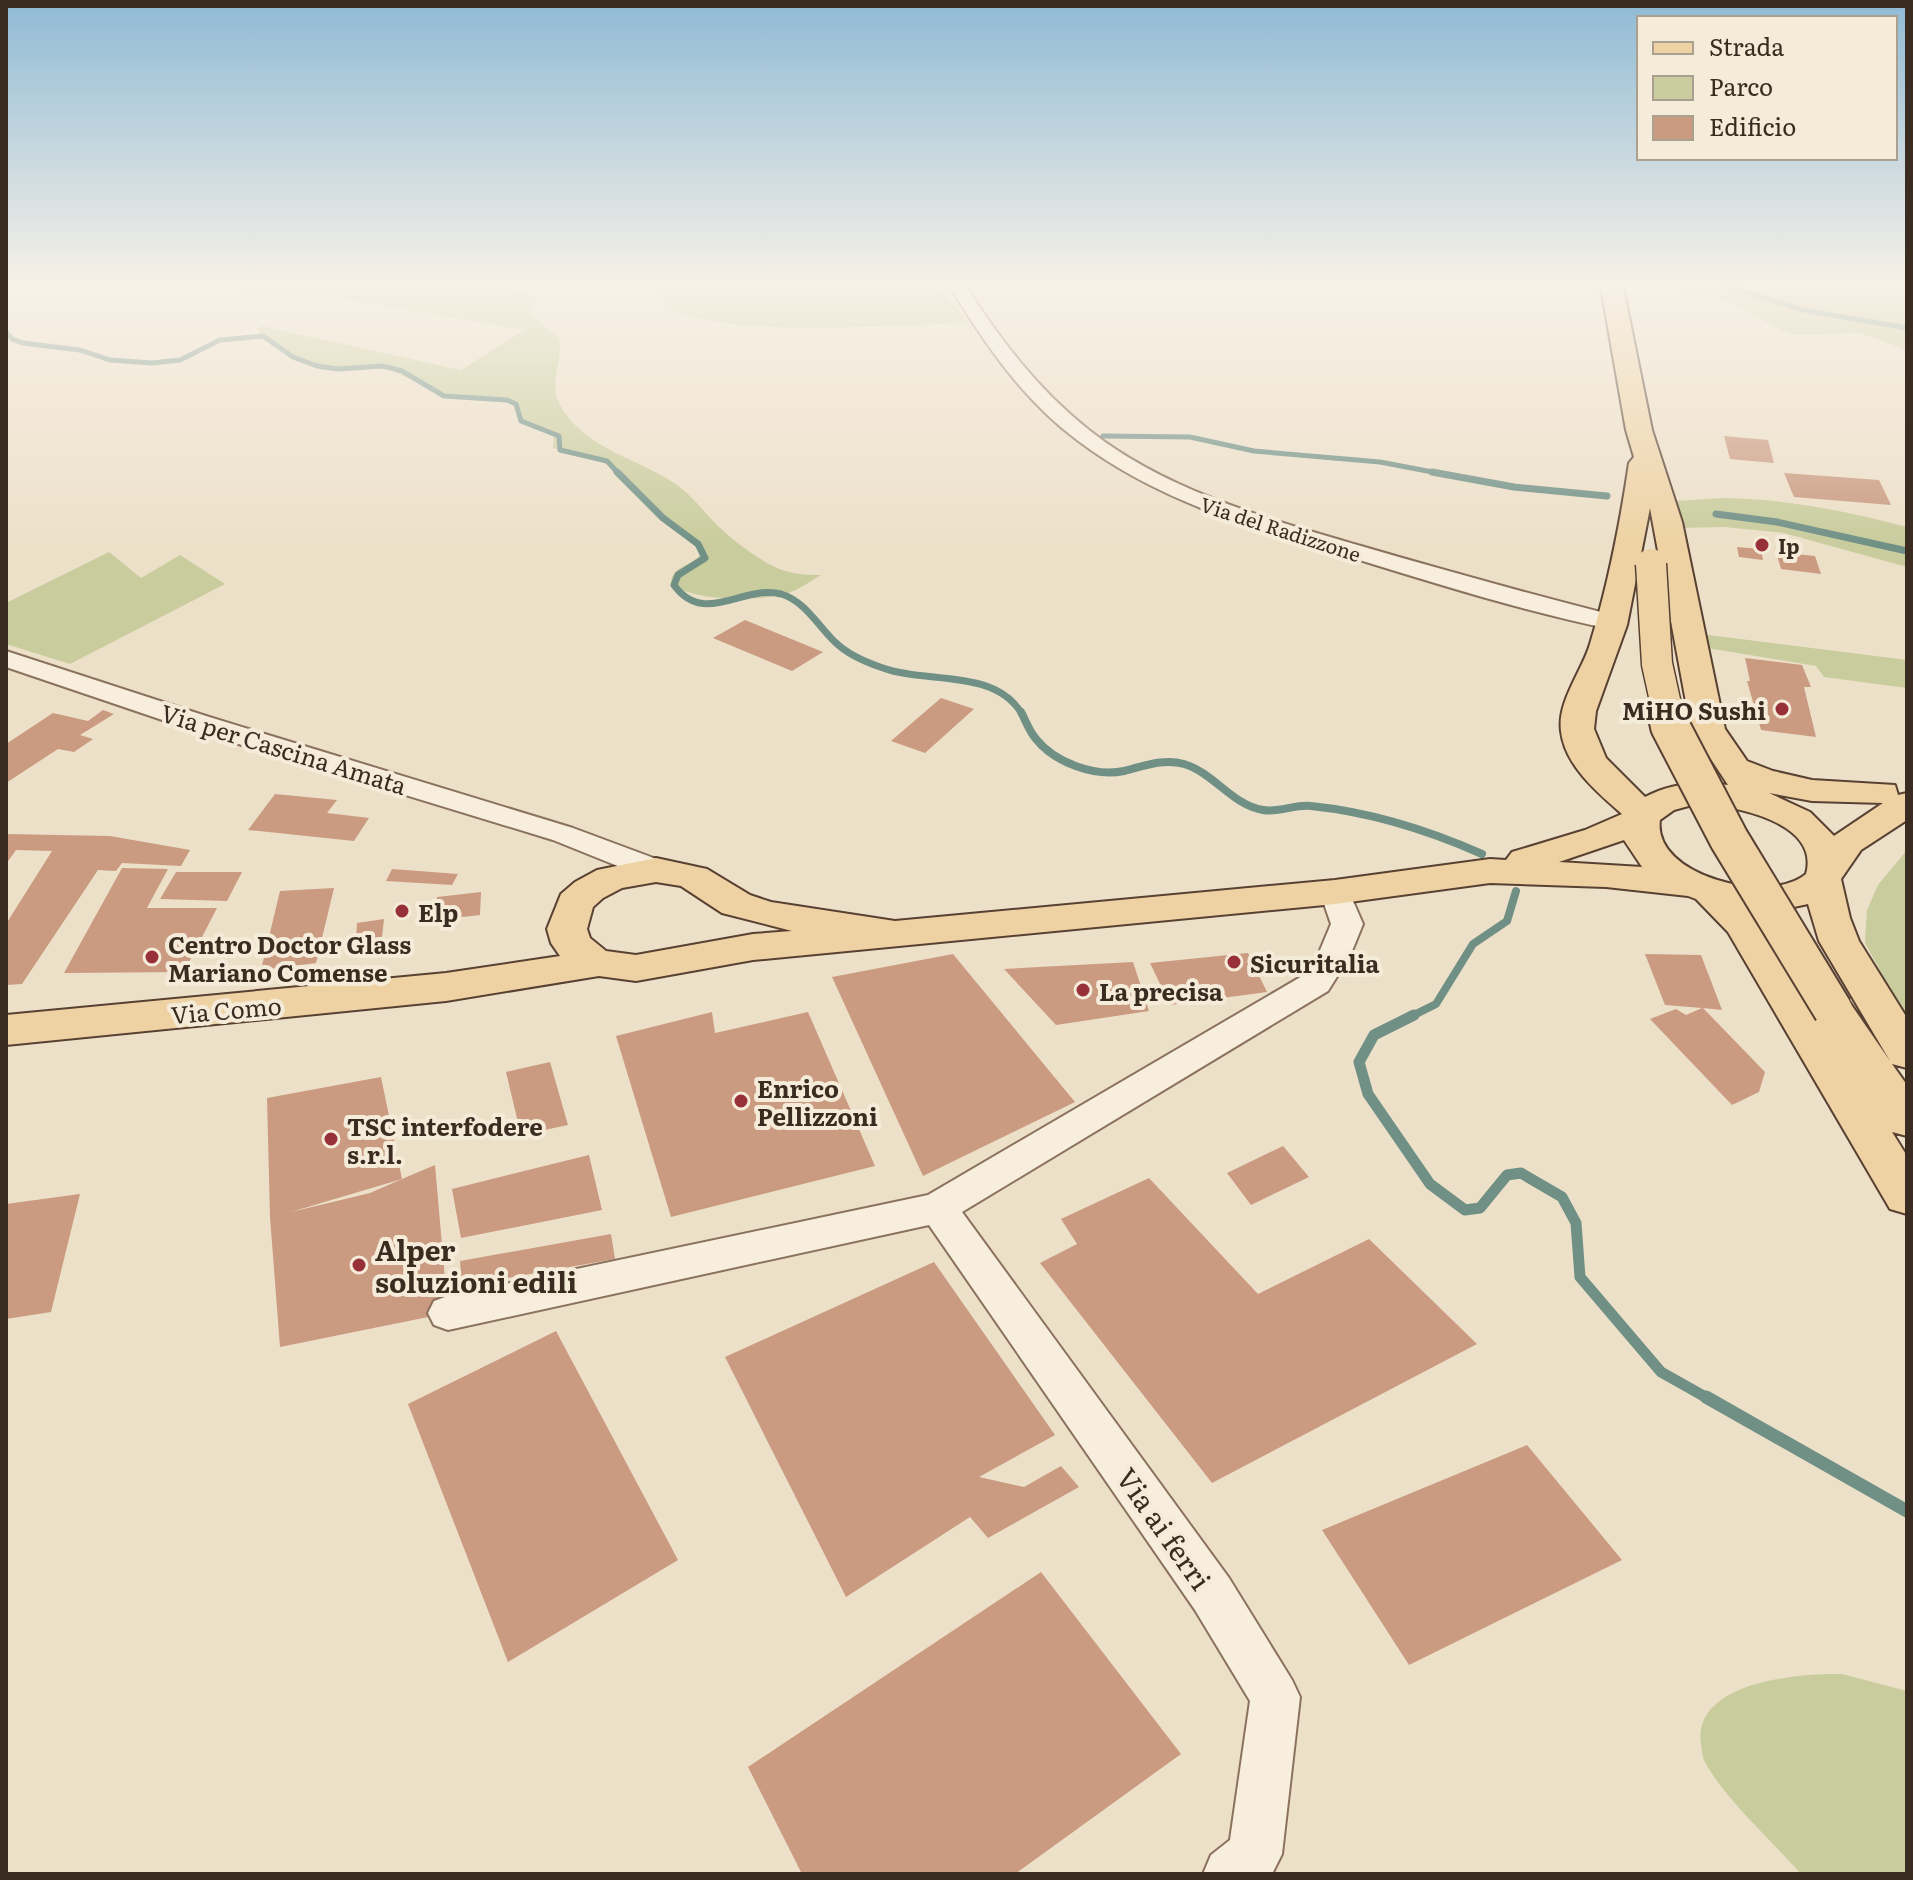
<svg xmlns="http://www.w3.org/2000/svg" width="1913" height="1880" font-family="Literata,serif">
<style>
.green{fill:#c9cc9d}
.lines{fill:none;stroke-linecap:round;stroke-linejoin:round}
.stream-far4{stroke:#709086;stroke-width:5}
.stream-far3{stroke:#709086;stroke-width:7}
.stream-far2{stroke:#709086;stroke-width:8}
.stream-far1{stroke:#709086;stroke-width:11}
.stream{stroke:#709086;stroke-width:13}
.building{fill:#ca9a81}
.minor-casing{stroke:#8a725e;stroke-width:4}
.major-casing{stroke:#584132;stroke-width:4}
.minor{fill:#f8eedd;fill-rule:evenodd}
.major{fill:#eed2a4;fill-rule:evenodd}
.major-bridge-far1-casing{stroke:#584132;stroke-width:33;stroke-linecap:butt}
.major-bridge-casing{stroke:#584132;stroke-width:42;stroke-linecap:butt}
.major-bridge-far1{stroke:#eed2a4;stroke-width:30}
.major-bridge{stroke:#eed2a4;stroke-width:38}
.poi-dot{fill:#973038;stroke:#f5ebd9;stroke-width:3}
.labels{text-anchor:middle;dominant-baseline:central;stroke-width:8;stroke-linejoin:round;paint-order:stroke}
.far-street-label{font-size:20px;fill:#3b2c21;stroke:#f5ebd9}
.far-poi-label{font-size:20px;font-weight:bold;fill:#3b2c21;stroke:#f5ebd9;text-anchor:start}
.poi-label{font-size:24px;font-weight:bold;fill:#3b2c21;stroke:#f5ebd9;text-anchor:start}
.street-label{font-size:24px;fill:#3b2c21;stroke:#f5ebd9}
.near-poi-label{font-size:28px;font-weight:bold;fill:#3b2c21;stroke:#f5ebd9;text-anchor:start}
.near-street-label{font-size:28px;fill:#3b2c21;stroke:#f5ebd9}
</style>
<rect width="100%" height="100%" fill="#ede0c9"/>
<path class="green" d="M205,282h281l49,15 3,4 -10,12 30,24c7,22 -10,43 1,66 23,45 76,54 115,80 17,11 29,28 44,43 16,15 35,30 55,40 15,8 31,9 48,9 -12,7 -27,18 -40,20 -29,6 -87,6 -110,-11 0,-20 23,-17 31,-32l-39,-33 -53,-53 -18,-9 -39,-9 1,-13 -32,-13 -9,-18 -20,-6 -50,-3 -60,-29 -45,2 -24,-4 -28,-11 -29,-23 4,-4 200,44 63,-40 -201,-35h-48z
M653,282h283l33,41c-66,1 -248,17 -299,-16 -9,-6 -13,-15 -17,-25z
M1636,282h230l41,7v61l-47,-17 -68,2 -79,-40z
M1724,498c64,1 121,13 183,29v40l-123,-34 -60,-6 -45,1 -4,-27z
M109,552l32,26 39,-23 45,29 -155,80 -64,-20v-41z
M1700,634l207,26v28l-83,-11 -8,-11 -115,-19z
M1907,850v171l-42,-78 2,-33 11,-25z
M1842,1674l65,17v183h-106c-27,-31 -78,-77 -96,-112 -3,-5 -3,-12 -4,-18 -9,-62 97,-71 141,-70z"/>
<g class="lines">
<path class="stream-far4" d="M1714,282l89,28 104,18
M6,332l6,7 11,4 57,7 30,10 42,3 28,-3 40,-20 43,-4 30,21 24,9 21,3 45,-3 19,5 42,25 63,4 9,4 5,17 38,15 1,14 47,11 12,13
M1103,436l87,1 64,14 126,11 63,12"/>
<path class="stream-far3" d="M617,472l46,46 35,26 7,14 -27,17 -4,10c30,42 69,-1 107,9 24,7 37,32 54,48 13,13 30,20 48,26 43,16 112,0 139,46
M1432,472l82,15 93,9
M1716,514l61,8 130,29"/>
<path class="stream-far2" d="M1021,712c5,9 8,19 15,27 19,24 59,38 88,32 20,-5 40,-13 60,-7 30,9 48,41 79,46 16,3 32,-6 48,-4 59,6 117,24 171,48
M1410,1017l26,-13 37,-60 34,-23 9,-30"/>
<path class="stream-far1" d="M1414,1015l-40,20 -15,27 9,32 62,90 35,26 15,-2 27,-33 14,-2 41,24 14,26 4,54 81,95 48,27"/>
<path class="stream" d="M1706,1397l201,114"/>
</g>
<path class="building" d="M1724,436l44,4 6,23 -44,-4z
M1784,473l95,7 12,25 -97,-8z
M1737,547l24,2 2,11 -24,-3z
M1776,552l39,4 6,18 -40,-5z
M745,620l78,32 -31,19 -79,-33z
M1745,658l57,7 9,22h-7l12,50 -55,-7 -14,-49h3z
M941,698l33,11 -49,44 -34,-12z
M103,710l11,4 -34,21 13,4 -19,13 -16,-3 -52,34v-39l47,-31 35,8z
M275,794l62,6 -10,13 42,5 -15,23 -106,-11z
M6,834l104,2 80,14 -9,16 -59,-3 -6,8 -18,-1 -76,114 -16,1v-61l46,-73 -36,-1 -10,14z
M122,868l46,1 -21,39h70l-33,64 -120,1z
M392,869l66,5 -6,11 -66,-4z
M176,872h66l-15,29 -67,-2z
M334,888l-18,75 -55,7 19,-79z
M481,892l-1,23 -45,5 2,-23z
M384,919l-2,18 -26,3 1,-17z
M1248,953l19,39 -97,13 -20,-42z
M953,954l122,148 -152,74 -91,-199z
M1645,954l56,1 21,55 -19,-2 62,64 -6,20 -27,13 -82,-86 26,-10 10,6 16,-7 -37,-3z
M1133,962l16,49 -93,14 -52,-56z
M712,1012l3,21 93,-21 67,154 -204,51 -55,-181z
M550,1062l18,63 -47,10 -15,-63z
M381,1077l21,102 -111,33 79,-19 32,-14 33,-14 13,148 -168,34 -10,-130 -3,-119z
M1283,1146l26,31 -58,28 -24,-32z
M589,1155l13,55 -141,28 -9,-49z
M1149,1178l109,116 111,-55 108,105 -265,139 -172,-220 37,-19 -16,-25z
M80,1194l-29,118 -45,7v-115z
M611,1234l4,25 -153,27 -2,-25z
M934,1262l121,173 -76,42 45,10 37,-21 18,21 -91,51 -18,-21 -124,80 -121,-240z
M556,1331l122,229 -170,102 -100,-258z
M1527,1445l95,115 -213,105 -87,-135z
M1041,1572l140,182 -166,120h-213l-54,-107z"/>
<g class="lines">
<defs>
<path id="minor" d="M947,282h16c36,56 73,106 126,148 77,61 179,89 272,116 86,25 172,49 259,71l3,5 -3,5 -9,2c-83,-17 -164,-42 -245,-67 -100,-30 -205,-58 -289,-122 -56,-42 -94,-99 -130,-158z
M6,651l200,65 367,112 94,35 4,7 -4,7 -11,2 -11,-2 -92,-37 -367,-112 -180,-61z
M1335,882l11,3 17,39 -13,32 -22,35 -366,221 267,366 63,102 8,17 -18,157 -10,20h-69l8,-19 19,-15 20,-139 -55,-91 -266,-385 -481,105 -14,-5 -6,-12 6,-12 14,-5 480,-101 376,-220 14,-20 13,-31 -11,-32 4,-7z"/>
<path id="major" d="M1600,282h22l30,148 30,92 43,207 22,32 26,10 39,9 83,5 3,10 9,-2v27l-46,30 -20,29 9,39 9,23 48,77v50l-15,-4 15,21v51l-15,-4 15,24v58l-17,-5 -162,-277 -32,-33 -8,-3 -82,-9 -116,-4 -155,21 -582,56 -117,21 -37,-5 -153,25 -440,44v-30l440,-42 114,-17 -9,-13 -4,-14 14,-35 14,-12 22,-12 59,-12 51,11 43,26 21,7 124,19 440,-41 155,-21 16,1 6,-8 73,-22 37,-16c-24,-21 -57,-48 -61,-83 -4,-29 21,-60 29,-87 18,-59 30,-120 39,-181l5,-6 -8,-27zM1650,508l41,221 37,56c-29,-4 -57,-2 -83,12l-39,-39 -12,-29 2,-18 31,-86zM1769,793l43,8 71,2 -49,33 -24,-24zM1696,804c35,1 125,17 110,70 -36,31 -154,2 -146,-54l14,-10zM1624,840l18,27 -83,-5zM656,882l25,4 41,27 70,18 -39,3 -117,21 -30,-4 -16,-13 -3,-9 6,-22 10,-9 19,-10zM1808,904l11,37 71,120 -42,-61 -15,-4 -15,4 -4,7 -62,-96 28,-1z"/>
</defs>
<use href="#minor" class="minor-casing"/>
<use href="#major" class="major-casing"/>
<use href="#minor" class="minor"/>
<use href="#major" class="major"/>
<defs>
<path id="major-bridge-far1" d="M1651,564l6,100 11,50"/>
<path id="major-bridge" d="M1667,712l3,14 59,113 104,171"/>
</defs>
<use href="#major-bridge-far1" class="major-bridge-far1-casing"/>
<use href="#major-bridge" class="major-bridge-casing"/>
<use href="#major-bridge-far1" class="major-bridge-far1"/>
<use href="#major-bridge" class="major-bridge"/>
</g>
<linearGradient id="sky" x2="0" y2="1"><stop stop-color="#8fbad5"/><stop offset="0.52" stop-color="#f7f1e7"/><stop offset="1" stop-color="#f7f1e7" stop-opacity="0"/></linearGradient>
<rect width="1913" height="545" fill="url(#sky)"/>
<g class="poi-dot">
<circle cx="1762" cy="545" r="8"/>
<circle cx="1782" cy="709" r="8"/>
<circle cx="402" cy="911" r="8"/>
<circle cx="152" cy="957" r="8"/>
<circle cx="1234" cy="962" r="8"/>
<circle cx="1083" cy="990" r="8"/>
<circle cx="741" cy="1101" r="8"/>
<circle cx="331" cy="1139" r="8"/>
<circle cx="359" cy="1265" r="8"/>
</g>
<g class="labels">
<g class="far-street-label">
<text transform="translate(1281 528) rotate(18)">Via del Radizzone</text>
</g>
<g class="far-poi-label">
<text x="1778" y="545">Ip</text>
</g>
<g class="poi-label">
<text x="1766" y="709" text-anchor="end">MiHO Sushi</text>
<text x="418" y="911">Elp</text>
<text x="168" y="943">Centro Doctor Glass<tspan x="168" dy="28">Mariano Comense</tspan></text>
<text x="1250" y="962">Sicuritalia</text>
<text x="1099" y="990">La precisa</text>
<text x="757" y="1087">Enrico<tspan x="757" dy="28">Pellizzoni</tspan></text>
<text x="347" y="1125">TSC interfodere<tspan x="347" dy="28">s.r.l.</tspan></text>
</g>
<g class="street-label">
<text transform="translate(284 748) rotate(17)">Via per Cascina Amata</text>
<text transform="translate(226 1009) rotate(-5)">Via Como</text>
</g>
<g class="near-poi-label">
<text x="375" y="1249">Alper<tspan x="375" dy="32">soluzioni edili</tspan></text>
</g>
<g class="near-street-label">
<text transform="translate(1165 1528) rotate(55)">Via ai ferri</text>
</g>
</g>
<rect width="1913" height="1880" fill="none" stroke="#3b2c21" stroke-width="16"/>
<rect x="1637" y="16" width="260" height="144" fill="#f5ebd9" stroke="#ab9f8f" stroke-width="2"/>
<rect x="1653" y="42" width="40" height="12" fill="#eed2a4" stroke="#ab9f8f" stroke-width="2"/>
<text x="1709" y="56" font-size="24" fill="#3b2c21">Strada</text>
<rect x="1653" y="76" width="40" height="24" fill="#c9cc9d" stroke="#ab9f8f" stroke-width="2"/>
<text x="1709" y="96" font-size="24" fill="#3b2c21">Parco</text>
<rect x="1653" y="116" width="40" height="24" fill="#ca9a81" stroke="#ab9f8f" stroke-width="2"/>
<text x="1709" y="136" font-size="24" fill="#3b2c21">Edificio</text>
</svg>
